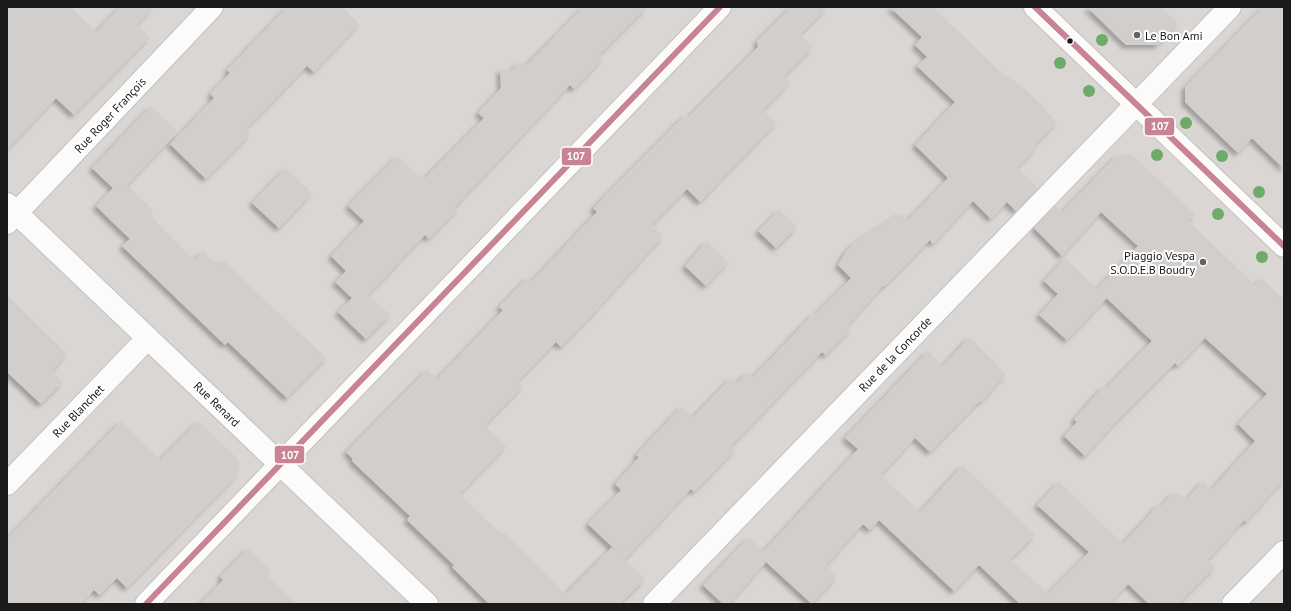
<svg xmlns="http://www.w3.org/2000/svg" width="1291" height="611" font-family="'PT Sans',sans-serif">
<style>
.residential{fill:#d9d6d4}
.building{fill:#d2cecb;filter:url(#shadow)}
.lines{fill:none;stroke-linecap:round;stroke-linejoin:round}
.minor-casing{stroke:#c2c0be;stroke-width:24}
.minor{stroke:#fcfbfb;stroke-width:22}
.bus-1-casing{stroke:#fff;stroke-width:9}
.bus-1{stroke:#c98494;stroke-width:6}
.tree{fill:#6dab6b}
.poi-dot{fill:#636260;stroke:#fff;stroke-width:1.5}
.bus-dot{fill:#1a1a1a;stroke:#fff;stroke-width:1.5}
.labels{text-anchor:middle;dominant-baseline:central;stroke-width:4;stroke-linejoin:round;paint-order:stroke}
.poi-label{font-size:12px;fill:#1a1a1a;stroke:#fff;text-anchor:start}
.street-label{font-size:12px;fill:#1a1a1a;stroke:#fff}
.line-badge{stroke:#fff;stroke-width:1.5}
.badge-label{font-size:11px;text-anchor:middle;font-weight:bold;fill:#fff}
</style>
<defs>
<filter id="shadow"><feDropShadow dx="-3.5" dy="3.5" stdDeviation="2" flood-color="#0004"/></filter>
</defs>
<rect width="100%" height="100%" fill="#eae7e2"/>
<path class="residential" d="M7,7h1277v597h-1277z"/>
<path class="building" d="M7,7h63l26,25 24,-25h33l-16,18 13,12 -76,78 -18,-17 -49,52z
M287,7h55l17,17 -45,48 -7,-6 -61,63 4,5 -44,45 -36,-35 44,-46 -4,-4 20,-21 -3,-3z
M583,7h64l-48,48 4,3 -29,31 -4,-4 -70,74 -45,48 3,2 -29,30 -4,-4 -57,60 22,20 -24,24 -28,-27 14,-14 -17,-16 11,-11 -15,-15 33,-35 -16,-15 49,-50 22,21 3,-2 3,3 59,-60 -6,-5 23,-25 -1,-19 11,2 9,-9 5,4 27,-27z
M791,7h36l-27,28 13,12 -29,30 6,5 -27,28 13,13 -76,79 -13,-13 -35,36 11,11 -70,78 -32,33 -5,-5 -38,39 5,5 -38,39 21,21 -46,48 40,39h5l60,61 47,-47 33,32 -25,25h-131l-37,-37 2,-2 -47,-45 3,-4 -58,-55 1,-2 -7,-7 81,-82 10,9 66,-69 -4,-3 29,-30 4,4 65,-69 -4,-4 93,-94 2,3 70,-70 -1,-6z
M890,7h43l74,71 2,-2 12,11 1,-1 25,24 -1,1 11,11 -22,23 2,2 -20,21 21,20 -22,23 -9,-9 -16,17 -18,-18 -40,43 -3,-4 -46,47 -1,-1 -35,39 3,4 -25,26 -4,-3 -91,94 4,4 -41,42 -3,-3 -66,70 -37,-35 33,-34 -6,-6 24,-27 -3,-2 46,-49 11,11 38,-39 6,5 10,-11 6,5 61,-64 1,2 36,-37 -13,-13 7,-12 9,-10 47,-30 7,7 40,-42 -33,-33 40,-43 -38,-36 10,-9 -12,-12 7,-8z
M1087,7h74l17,16 -20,22h-32z
M1263,7h21v162l-32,-31 -14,15 -53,-51v-15z
M151,106l27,26 -51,53 26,25 -4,4 45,46 9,-9 15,14 5,-5 103,98 -39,40 -59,-56 -3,3 -103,-99 8,-7 -34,-33 17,-18 -21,-20z
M1131,154l64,60 -7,7 67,64 6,-7 23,22v179l-38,43 -2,-2 -36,40 7,7 -37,37h-29l-21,-20 -18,20h-90l-41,-39 -25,26 -75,-71 -9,10 -7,-6 -37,41 11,11 -25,28 -46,-42 -37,42h-6l-20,-19 46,-48 15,14 94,-102 -13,-11 83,-87 15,15 26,-29 28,27 -1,1 10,9 -25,28 -1,-1 -50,51 -15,-14 -34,37 39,37 43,-47 72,70 -24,24 37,35 41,-42 -52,-47 22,-23 64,62 36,-40 2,2 13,-14 14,6 15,-17 9,8 43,-48 -17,-17 29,-30 -62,-56 -27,28 -3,-3 -62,62 -28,31 -21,-20 13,-14 -3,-3 30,-33 2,2 46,-47 -55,-52 41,-43 -37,-34 -39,44 -28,-28 21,-22 7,6 55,-57z
M286,168l26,25 -33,35 -27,-25z
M779,210l18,17 -21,21 -18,-17z
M707,241l21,21 -22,24 -21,-20z
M1065,258l42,40 -40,42 -28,-25 19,-21 -14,-13z
M7,295l60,59 -15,17 11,11 -22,22 -34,-32z
M121,421l39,39 38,-39 41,39 -2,15 -110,113 -10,-10 -17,17 -6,-5 -13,14h-74v-65z
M248,548l23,22 -4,5 29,29h-96l23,-24 -3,-3z"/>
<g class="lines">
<defs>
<path id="minor" d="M1035,7l249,239
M7,204l420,400
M7,223l205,-216
M7,484l141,-146
M146,604l574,-597
M654,604l576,-597
M1233,604l51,-52"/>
</defs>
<use href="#minor" class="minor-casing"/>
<use href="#minor" class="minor"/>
<defs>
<path id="bus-1" d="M1035,7l249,239
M146,604l574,-597"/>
</defs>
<use href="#bus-1" class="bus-1-casing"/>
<use href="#bus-1" class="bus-1"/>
</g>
<g class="tree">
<circle cx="1102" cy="40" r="6"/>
<circle cx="1060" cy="63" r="6"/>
<circle cx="1089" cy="91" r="6"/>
<circle cx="1186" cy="123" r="6"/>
<circle cx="1157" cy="155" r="6"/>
<circle cx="1222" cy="156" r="6"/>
<circle cx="1259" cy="192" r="6"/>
<circle cx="1218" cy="214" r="6"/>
<circle cx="1262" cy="257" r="6"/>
</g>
<g class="poi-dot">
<circle cx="1137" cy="35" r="4"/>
<circle cx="1203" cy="262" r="4"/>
</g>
<circle class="bus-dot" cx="1070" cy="41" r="3.5"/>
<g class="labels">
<g class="poi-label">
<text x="1145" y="35">Le Bon Ami</text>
<text x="1195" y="255" text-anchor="end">Piaggio Vespa<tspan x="1195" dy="14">S.O.D.E.B Boudry</tspan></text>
</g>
<g class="street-label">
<text transform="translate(110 115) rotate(-47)">Rue Roger François</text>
<text transform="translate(895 354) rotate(-46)">Rue de la Concorde</text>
<text transform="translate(217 404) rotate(44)">Rue Renard</text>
<text transform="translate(78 411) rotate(-46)">Rue Blanchet</text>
</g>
</g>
<g class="line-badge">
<rect x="1144" y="117" width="31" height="19" rx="4" fill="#c98494"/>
<rect x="561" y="147" width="31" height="19" rx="4" fill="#c98494"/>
<rect x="274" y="445" width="31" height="19" rx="4" fill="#c98494"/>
</g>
<g class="badge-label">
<text x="1160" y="130">107</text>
<text x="576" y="160">107</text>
<text x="290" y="459">107</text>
</g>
<rect width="1291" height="611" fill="none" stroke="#1a1a1a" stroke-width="16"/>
</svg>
